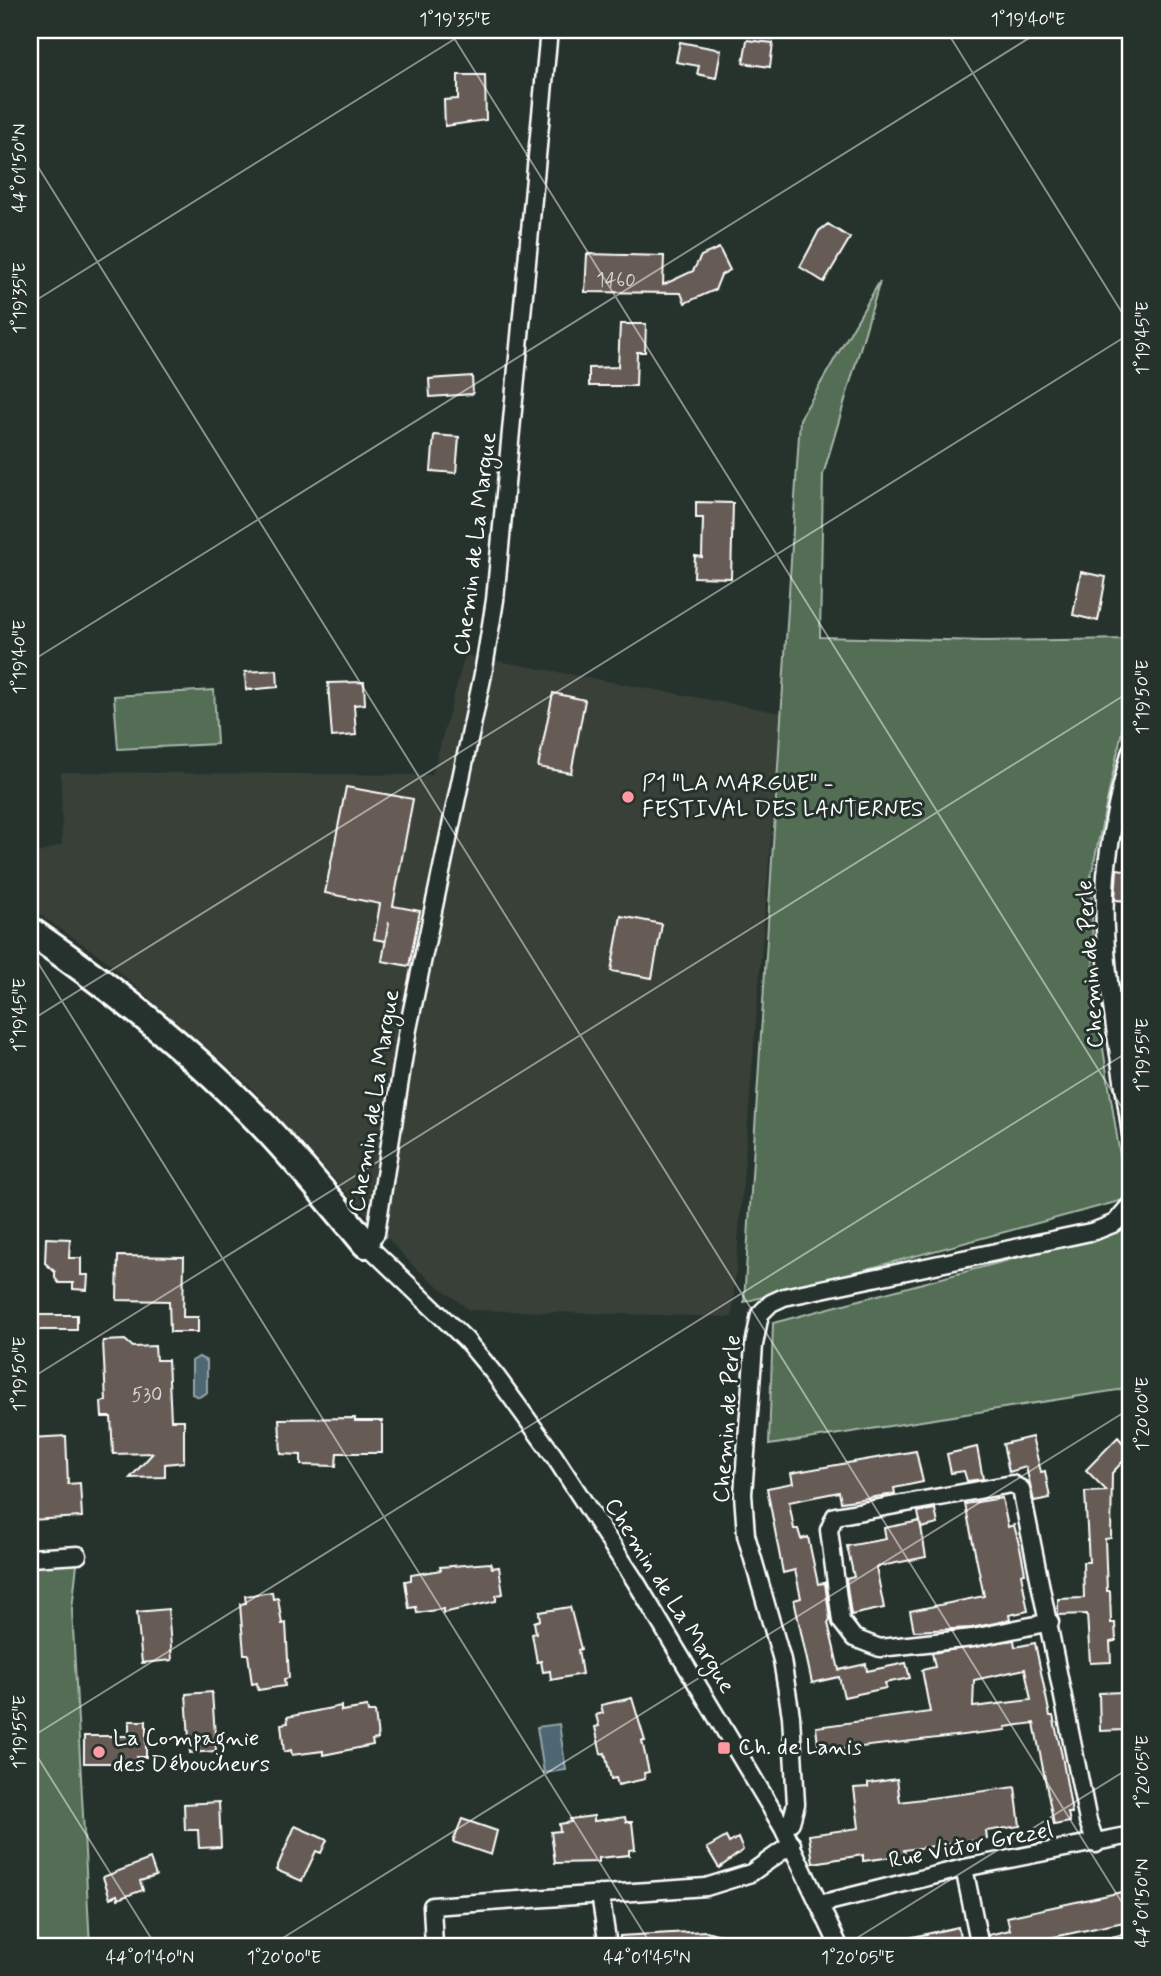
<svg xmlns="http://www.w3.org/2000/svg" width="1161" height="1976" font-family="Mynerve,sans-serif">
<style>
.built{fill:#393f39}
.green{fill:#526e55;stroke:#a8b6aa;stroke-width:2}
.water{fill:#4e6873;stroke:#95a4ab;stroke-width:2}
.building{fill:#665b55;stroke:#fff;stroke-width:2;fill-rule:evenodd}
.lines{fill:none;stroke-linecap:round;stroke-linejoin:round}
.minor-casing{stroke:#fff;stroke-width:21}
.primary-casing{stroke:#fff;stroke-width:32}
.minor{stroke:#26332d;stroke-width:16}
.primary{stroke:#26332d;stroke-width:26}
.ticks{fill:none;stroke:#fff;stroke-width:2;stroke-opacity:0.45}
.poi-dot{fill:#ff9aa2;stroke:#26332d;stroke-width:2.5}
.labels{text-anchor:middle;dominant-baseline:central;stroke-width:6;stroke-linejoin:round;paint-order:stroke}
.number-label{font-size:19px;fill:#d9d6d4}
.street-label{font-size:23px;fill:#fff;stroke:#26332d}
.poi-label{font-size:23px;fill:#fff;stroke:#26332d;text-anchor:start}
.neatline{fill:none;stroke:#fff;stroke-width:2.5}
.ticks-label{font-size:18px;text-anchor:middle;fill:#fff}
</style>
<rect width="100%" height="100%" fill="#26332d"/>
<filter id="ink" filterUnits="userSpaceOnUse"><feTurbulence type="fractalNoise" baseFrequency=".0143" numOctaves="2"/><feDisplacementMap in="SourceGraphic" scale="14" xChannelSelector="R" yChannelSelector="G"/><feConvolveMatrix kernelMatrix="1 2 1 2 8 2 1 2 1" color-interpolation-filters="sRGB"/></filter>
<g filter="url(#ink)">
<path class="built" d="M465,655l316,58 -49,604 -263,-7 -56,-44 -164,-181 -145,-126 -74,-51v-52l32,-12 -1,-72 371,3z"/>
<path class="green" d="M880,281l-57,194 -3,162 164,4 147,-2v50l-40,187 3,116 33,207 -383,103 56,-883z
M214,690l3,54 -99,5 -4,-53z
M1131,1224v164l-362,57 4,-122 330,-88z
M78,1555l-6,54 18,337h-60v-388z"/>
<path class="water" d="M199,1357l8,4v32l-8,4 -7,-3v-33z
M559,1724l7,46 -22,3 -7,-46z"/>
<path class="building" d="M747,40l26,3 -3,24 -27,-4z
M680,42l41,8 -5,28 -19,-4 2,-8 -23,-4z
M458,75h27l1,45 -41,6 -1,-26 14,-1z
M828,224l22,14 -26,44 -24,-15 19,-36z
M719,248l11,22 -9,5 -6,15 -30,13 -4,-10 -96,-1 2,-38 77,2 -1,29 30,-14 8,-15z
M620,324h26l-1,28h-8l-1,34h-47v-18l29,-1z
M472,376l1,18 -43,3 -1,-18z
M434,435l25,2 -3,36 -25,-2z
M696,502l37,1 -2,75 -37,-1 1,-21 7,1 1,-39h-7z
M1081,572l25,5 -8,44 -25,-6z
M277,670l1,17 -32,3 -1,-18z
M364,682l1,22 -11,1 2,30 -24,2 -4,-54z
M553,693l32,7 -14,73 -33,-6z
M346,787l67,12 -20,107 27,5 -11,55 -27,-5 7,-39 -4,19 -11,-2 6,-35 -55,-11z
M1117,869l14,2v30l-16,-1z
M621,916l41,8 -10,54 -41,-7z
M46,1238l24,1 -1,19h12v17h7l-1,15 -14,-1v-6h-14l-4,-5v-6l-10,-9z
M118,1256l66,1 -1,60h15v15h-28l-1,-31 -52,-1z
M34,1315h43v15h-43z
M125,1340l8,7 22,-1 1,14h12l3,60h13v42l-19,2v13l-35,1 23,-25 -40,1 -2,-37h-9l-1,-15 5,-1 -3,-60z
M355,1418v3h27v32h-45l-1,13 -35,-1v-10l-20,-1 -2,-35z
M66,1436l2,48 12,-1 2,34 -52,3v-82z
M1032,1437l9,35 4,-1 5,27 -16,3 -8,-34 -17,5 -6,-28z
M1118,1437l13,16 -19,20 -1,65 -6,1 2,52h3l1,32h4l1,18 -6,1 1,20 -21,1 -3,-49 -29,1v-16l26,-1 -1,-36h6l-4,-70 22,-1 -21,-21z
M977,1447l6,32 -16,2 -3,-10 -13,2 -4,-19z
M916,1451l7,31 -29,6 1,6 -54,8 -2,-10 -50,10 5,27h4l3,10 7,-2 10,47 7,-1 5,36 -2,4 11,47 27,-6 1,7 39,-8 4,15 -25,5 1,5 -42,9 -5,-20 -27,6 -18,-83 7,-2 -6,-28 -12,3 -16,-85 26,-5 -2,-10z
M1002,1498l6,29 6,-2 7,27 4,21 -4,1 7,37 -19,4 1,5 -39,8 -57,3 -4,-20 74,-15 -19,-92z
M935,1509l3,15 -17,4 -3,-16z
M920,1521l6,36 -50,10 8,41 -33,7 -5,-36 8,-2 -7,-31 39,-7 -2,-11z
M490,1563l2,5 7,-1 4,27 -7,1v6l-53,12v-4l-26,4 -1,-6 -7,1 -4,-27 6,-1v-5l30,-5 -1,-3z
M272,1592l1,7 5,-1 4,26 4,-1 3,55 -5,1 1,7 -27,4 -1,-7 -5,1 -4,-30h-4l-4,-50 6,-1 -1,-7z
M570,1607l11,42 -3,1 4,24 -31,6 -1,-9 -7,1 -2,-11 -4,1 -5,-28 4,-1 -2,-11 6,-2 -1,-8z
M168,1609l4,51 -30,3 -5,-51z
M1014,1640l1,7 20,-4 15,73h3l9,40 10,57h-4l2,9 -16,3 -20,-102 -29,4 1,3 -187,22 -3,-25 114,-15 -8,-42 13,-3 -3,-14zM1025,1669l6,31 -58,7 1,-27z
M212,1692l4,59 -26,2 -4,-59z
M1123,1692l2,38 -25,1 -1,-38z
M632,1698l13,43h-3l7,31 -5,1 1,6 -27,6 -2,-7 -5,1 -6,-26 -4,1 -6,-27 4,-1 -3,-11 7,-2 -2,-8z
M341,1706v5l26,-4 1,5h7l3,27 -6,1 1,5 -50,10v-4l-31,4 -1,-5 -7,2 -3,-28 7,-1 -1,-6z
M129,1721h17v36h-9l1,6h-54v-27h45z
M897,1779l3,23 115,-15 5,39 -34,5 1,8 -83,11 1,4 -20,4 -22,3v-6l-50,8 -4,-28 50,-7 -5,-40 14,-1v-4z
M219,1802l2,45 -22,1 -1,-18h-13l-1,-26z
M594,1816v5l31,-4 1,5h6l3,27 -6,1v5l-30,3v4l-44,1 -4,-31 9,-1 -1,-7 12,-2 -1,-3z
M462,1819l35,12 -6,24 -38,-13z
M295,1826l32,14 -6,13 -5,-2 -14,30 -26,-11z
M726,1837l3,6 9,-5 5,12 -24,18 -12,-20z
M150,1859l6,17 -16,5 3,9 -25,9 -1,-4 -7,3 -7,-21z
M1131,1890v28l-7,1v3l-112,24h-22l-2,-11 22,-5 -3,-13z
M958,1927l4,19h-62l-1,-6z
M706,1931l40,11v4h-126v-10z"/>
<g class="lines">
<defs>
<path id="minor" d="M549,30l-54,570 -12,74 -75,355 -32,204 -10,11 100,96 30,36 58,80 82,126 147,246 56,118
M1131,750c-11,40 -21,83 -25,125 -7,85 14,175 25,260
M30,1558l48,-3
M1050,1622l-77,16 -93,10 -26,-10 -13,-17 -12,-91 6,-14 177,-32 9,5 67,332 8,23
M783,1828l8,-6 5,-18 -5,-88 -9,-56 -36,-125 -3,-41 11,-149 6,-31 11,-11 13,-6 311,-66 20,-8 16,-19
M964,1868l16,78
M600,1894l8,52
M820,1904l144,-36 167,-33
M434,1946l-2,-40 274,-19 45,-14 41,-29
M1115,1946l16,-4"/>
<path id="primary" d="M30,931c84,58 163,121 234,195 36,38 69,78 102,118"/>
</defs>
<use href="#minor" class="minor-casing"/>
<use href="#primary" class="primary-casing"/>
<use href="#minor" class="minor"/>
<use href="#primary" class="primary"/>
</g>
</g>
<path class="ticks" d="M449,30l682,1092M946,30l185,297M30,154l1101,1763M30,304l439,-274M30,662l1012,-632M30,950l622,996M30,1021l1101,-688M30,1379l1101,-688M30,1738l1101,-688M30,1745l126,201M270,1946l861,-538M844,1946l287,-179"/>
<g class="poi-dot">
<circle cx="628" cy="797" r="7"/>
<rect x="717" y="1741" width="14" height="14" rx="3.5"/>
<circle cx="99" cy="1752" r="7"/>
</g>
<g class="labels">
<g class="number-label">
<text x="616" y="280">1460</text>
<text x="147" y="1395">530</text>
</g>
<g class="street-label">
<text transform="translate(476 544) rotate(-83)">Chemin de La Margue</text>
<text transform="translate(1091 964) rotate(-94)">Chemin de Perle</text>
<text transform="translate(375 1101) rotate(-81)">Chemin de La Margue</text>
<text transform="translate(728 1419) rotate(-86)">Chemin de Perle</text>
<text transform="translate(669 1596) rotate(58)">Chemin de La Margue</text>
<text transform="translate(971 1846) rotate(-11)">Rue Victor Grezel</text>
</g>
<g class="poi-label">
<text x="642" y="784">P1 "LA MARGUE" -<tspan x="642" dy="26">FESTIVAL DES LANTERNES</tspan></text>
<text x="113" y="1739">La Compagnie<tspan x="113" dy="26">des Déboucheurs</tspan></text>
<text x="738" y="1748">Ch. de Lanis</text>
</g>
</g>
<rect width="1161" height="1976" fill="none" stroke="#26332d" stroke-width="77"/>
<rect x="38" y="38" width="1084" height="1900" class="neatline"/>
<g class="ticks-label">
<text x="455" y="25">1°19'35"E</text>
<text x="1028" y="25">1°19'40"E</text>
<text transform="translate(19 168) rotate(-90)" y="6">44°01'50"N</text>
<text transform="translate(19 298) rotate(-90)" y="6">1°19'35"E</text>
<text transform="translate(1142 338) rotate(-90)" y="6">1°19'45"E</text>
<text transform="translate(19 657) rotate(-90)" y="6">1°19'40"E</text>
<text transform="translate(1142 697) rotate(-90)" y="6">1°19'50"E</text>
<text transform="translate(19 1015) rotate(-90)" y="6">1°19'45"E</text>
<text transform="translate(1142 1055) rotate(-90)" y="6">1°19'55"E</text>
<text transform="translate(19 1374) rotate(-90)" y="6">1°19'50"E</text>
<text transform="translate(1142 1414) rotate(-90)" y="6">1°20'00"E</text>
<text transform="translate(19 1732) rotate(-90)" y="6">1°19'55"E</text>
<text transform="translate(1142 1772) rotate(-90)" y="6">1°20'05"E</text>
<text transform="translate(1142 1903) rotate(-90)" y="6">44°01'50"N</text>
<text x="150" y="1963">44°01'40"N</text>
<text x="284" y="1963">1°20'00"E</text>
<text x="647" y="1963">44°01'45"N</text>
<text x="858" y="1963">1°20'05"E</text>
</g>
</svg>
